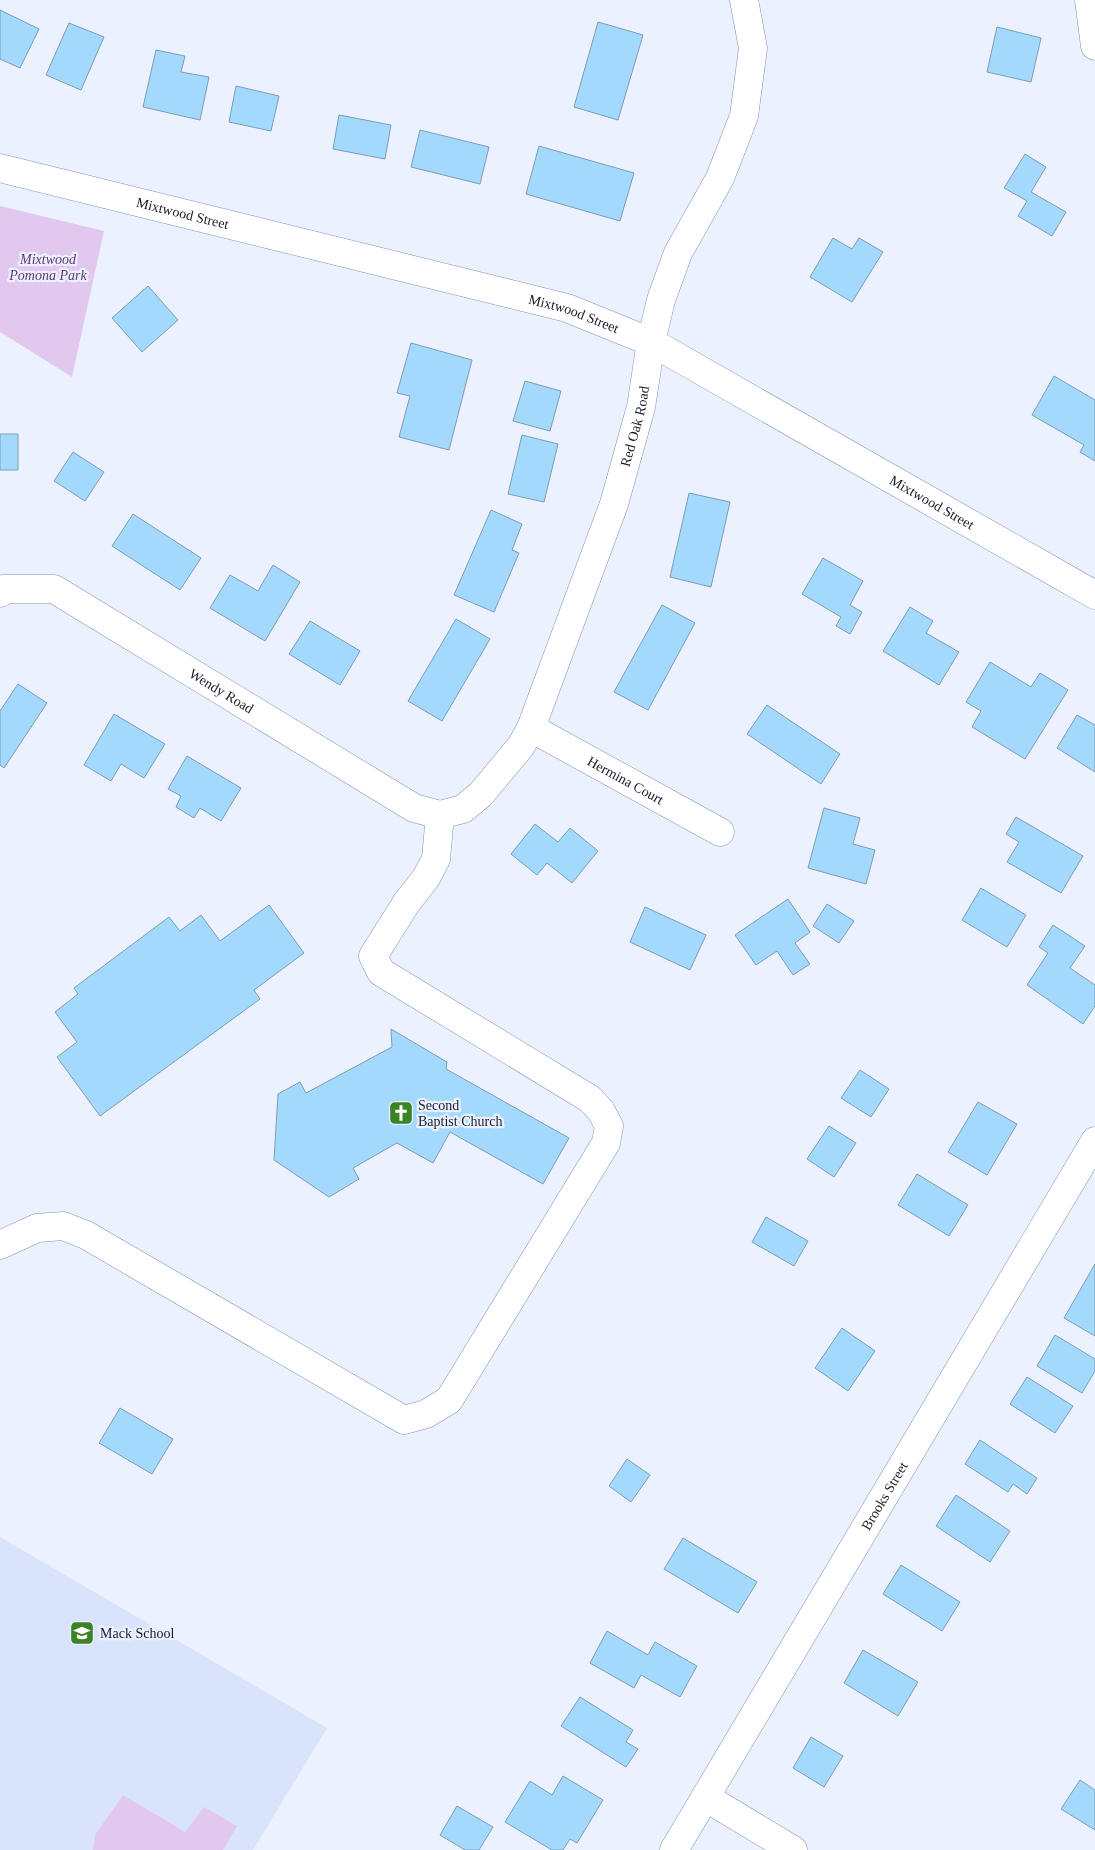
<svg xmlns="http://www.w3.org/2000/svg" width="1095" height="1850" font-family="Georgia,serif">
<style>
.built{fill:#d9e4fc}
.green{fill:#e2c8ef}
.building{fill:#a4d9fe;stroke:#7e9db3}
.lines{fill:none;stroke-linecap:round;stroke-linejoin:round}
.minor-casing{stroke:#8493b1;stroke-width:29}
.minor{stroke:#fff;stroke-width:28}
.labels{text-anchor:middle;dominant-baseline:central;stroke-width:4.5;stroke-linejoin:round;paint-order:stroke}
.street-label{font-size:14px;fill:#171c28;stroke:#ebf1ff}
.park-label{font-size:14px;font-style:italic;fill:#603773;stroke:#ebf1ff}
.poi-label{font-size:14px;fill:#171c28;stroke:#ebf1ff;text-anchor:start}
</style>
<rect width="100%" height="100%" fill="#ebf1ff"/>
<path class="built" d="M0,1537l327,191 -74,122h-253z"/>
<path class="green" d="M0,206l104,25 -32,146 -72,-45z
M123,1795l62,37 19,-25 33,19 -14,24h-130l2,-15z"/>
<path class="building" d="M0,10l39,19 -19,39 -20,-9z
M598,22l45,13 -25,85 -44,-13z
M69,23l35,14 -23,53 -35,-15z
M997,27l44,11 -10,44 -44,-10z
M156,50l29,6 -4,16 28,5 -9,43 -57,-13z
M236,86l43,10 -8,35 -42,-9z
M339,115l52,10 -6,34 -52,-10z
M420,130l69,17 -9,37 -69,-17z
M539,146l95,27 -14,48 -94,-27z
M1025,154l21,13 -15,25 35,20 -14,24 -34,-20 9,-15 -23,-13z
M833,238l19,11 7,-11 24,14 -31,50 -42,-25z
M148,286l30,34 -36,32 -30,-34z
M411,343l61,17 -23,90 -50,-13 11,-41 -13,-3z
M1054,376l41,24v61l-15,-9 4,-7 -52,-30z
M525,381l36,10 -11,40 -37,-10z
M0,434h18v36h-18z
M522,435l36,9 -14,58 -36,-8z
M73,452l31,20 -19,29 -31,-20z
M689,493l41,9 -19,85 -41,-10z
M491,510l31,14 -10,26 7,3 -25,59 -40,-17z
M133,514l68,44 -21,32 -68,-44z
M823,558l40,23 -13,24 12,7 -12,22 -14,-8 5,-9 -39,-23z
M273,565l27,17 -35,59 -55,-33 20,-33 28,16z
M662,605l33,18 -47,87 -34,-18z
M910,607l23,14 -7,12 33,19 -20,33 -56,-34z
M456,619l34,20 -48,82 -34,-20z
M310,621l50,30 -20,34 -51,-31z
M990,662l41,25 9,-14 28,17 -43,69 -53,-32 9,-16 -15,-9z
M18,684l29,19 -43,65 -4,-3v-54z
M767,705l73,49 -19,30 -74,-50z
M114,714l51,30 -21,34 -23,-14 -10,17 -27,-16z
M1077,715l18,10v47l-38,-24z
M187,756l54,32 -20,33 -21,-13 -6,10 -18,-11 5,-11 -13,-7z
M824,808l36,10 -7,26 22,6 -9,34 -58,-16z
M1016,817l67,39 -22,37 -54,-31 12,-20 -13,-8z
M535,824l23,18 12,-14 28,23 -26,32 -25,-20 -10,12 -26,-21z
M981,888l45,27 -19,32 -45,-27z
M788,899l22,33 -15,11 15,21 -17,11 -16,-24 -21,14 -21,-30z
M827,904l27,17 -15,22 -26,-17z
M269,905l35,48 -50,37 6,9 -160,117 -43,-59 20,-15 -22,-30 23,-18 -4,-6 95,-71 11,14 21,-16 19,26z
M645,907l61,28 -16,35 -60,-28z
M1053,925l32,21 -15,22 25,17v21l-12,18 -56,-39 21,-32 -9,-6z
M391,1029l56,33 -1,7 123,69 -26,46 -93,-52 -17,31 -36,-20 -44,25 6,11 -30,18 -55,-37 4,-66 22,-12 6,11 86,-46z
M860,1070l29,19 -18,28 -30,-19z
M978,1102l39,22 -30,51 -39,-23z
M829,1126l27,17 -22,34 -27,-18z
M917,1174l51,31 -19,31 -51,-31z
M766,1217l42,24 -14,25 -42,-24z
M1095,1264v72l-31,-18z
M842,1328l33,23 -27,40 -33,-23z
M1055,1335l40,24v12l-13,22 -45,-27z
M1027,1377l46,29 -18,27 -45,-29z
M120,1408l53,31 -21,35 -53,-31z
M980,1440l57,38 -10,16 -14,-10 -5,8 -43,-28z
M627,1459l23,16 -19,27 -22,-16z
M956,1495l54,36 -20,31 -54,-36z
M683,1538l74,44 -19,31 -74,-44z
M901,1565l59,37 -18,29 -59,-37z
M607,1631l41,24 7,-13 42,24 -17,31 -39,-22 -7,13 -44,-25z
M863,1650l55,32 -20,34 -54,-33z
M580,1697l53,33 -7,12 12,7 -12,18 -65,-41z
M811,1737l32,19 -19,31 -31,-19z
M563,1776l40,24 -26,43 -7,-4 -7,11h-11l-47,-28 25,-41 22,14z
M1080,1780l15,10v40l-34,-21z
M457,1806l36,21 -14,23h-14l-25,-15z"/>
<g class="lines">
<defs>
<g id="minor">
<path d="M1089,0l6,46"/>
<path id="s1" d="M0,168l567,140 84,34 444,253"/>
<path id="s2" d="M0,593l3,-4h51l360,219 26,7 23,-6 18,-15 40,-48 10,-18 83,-224 27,-97 10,-65 10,-42 17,-47 42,-75 24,-62 9,-68 -9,-48"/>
<path id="s3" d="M531,728l189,104"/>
<path d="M0,1245l37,-17 26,-2 23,9 318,185 22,-6 23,-14 157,-257 3,-17 -8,-15 -11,-12 -209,-127 -8,-16 34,-54 19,-24 10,-19 4,-44"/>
<path d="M705,1797l88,53"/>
<path id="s4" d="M674,1850l421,-709"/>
</g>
</defs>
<use href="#minor" class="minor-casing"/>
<use href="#minor" class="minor"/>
</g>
<defs>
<symbol id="church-square" viewBox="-11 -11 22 22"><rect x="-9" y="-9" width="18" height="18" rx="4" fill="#3c8226" stroke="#ebf1ff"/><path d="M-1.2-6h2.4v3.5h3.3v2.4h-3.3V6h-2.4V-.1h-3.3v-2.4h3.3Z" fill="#fff"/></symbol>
<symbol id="school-square" viewBox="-11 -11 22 22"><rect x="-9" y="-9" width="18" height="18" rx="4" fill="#3c8226" stroke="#ebf1ff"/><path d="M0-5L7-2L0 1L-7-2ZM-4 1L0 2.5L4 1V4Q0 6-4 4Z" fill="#fff"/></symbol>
</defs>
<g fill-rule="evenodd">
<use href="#church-square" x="387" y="1099" width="28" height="28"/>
<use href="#school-square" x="68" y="1619" width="28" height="28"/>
</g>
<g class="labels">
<g class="street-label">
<text stroke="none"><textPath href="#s1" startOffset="188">Mixtwood Street</textPath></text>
<text stroke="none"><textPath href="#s1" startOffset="592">Mixtwood Street</textPath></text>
<text stroke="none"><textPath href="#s2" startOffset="954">Red Oak Road</textPath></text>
<text stroke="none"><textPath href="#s1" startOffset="998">Mixtwood Street</textPath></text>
<text stroke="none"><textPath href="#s2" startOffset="252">Wendy Road</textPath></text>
<text stroke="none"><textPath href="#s3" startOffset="108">Hermina Court</textPath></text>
<text stroke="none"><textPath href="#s4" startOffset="412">Brooks Street</textPath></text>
</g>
<g class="park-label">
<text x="48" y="259">Mixtwood<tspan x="48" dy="16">Pomona Park</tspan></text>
</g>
<g class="poi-label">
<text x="418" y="1105">Second<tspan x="418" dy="16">Baptist Church</tspan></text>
<text x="100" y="1633">Mack School</text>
</g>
</g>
</svg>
